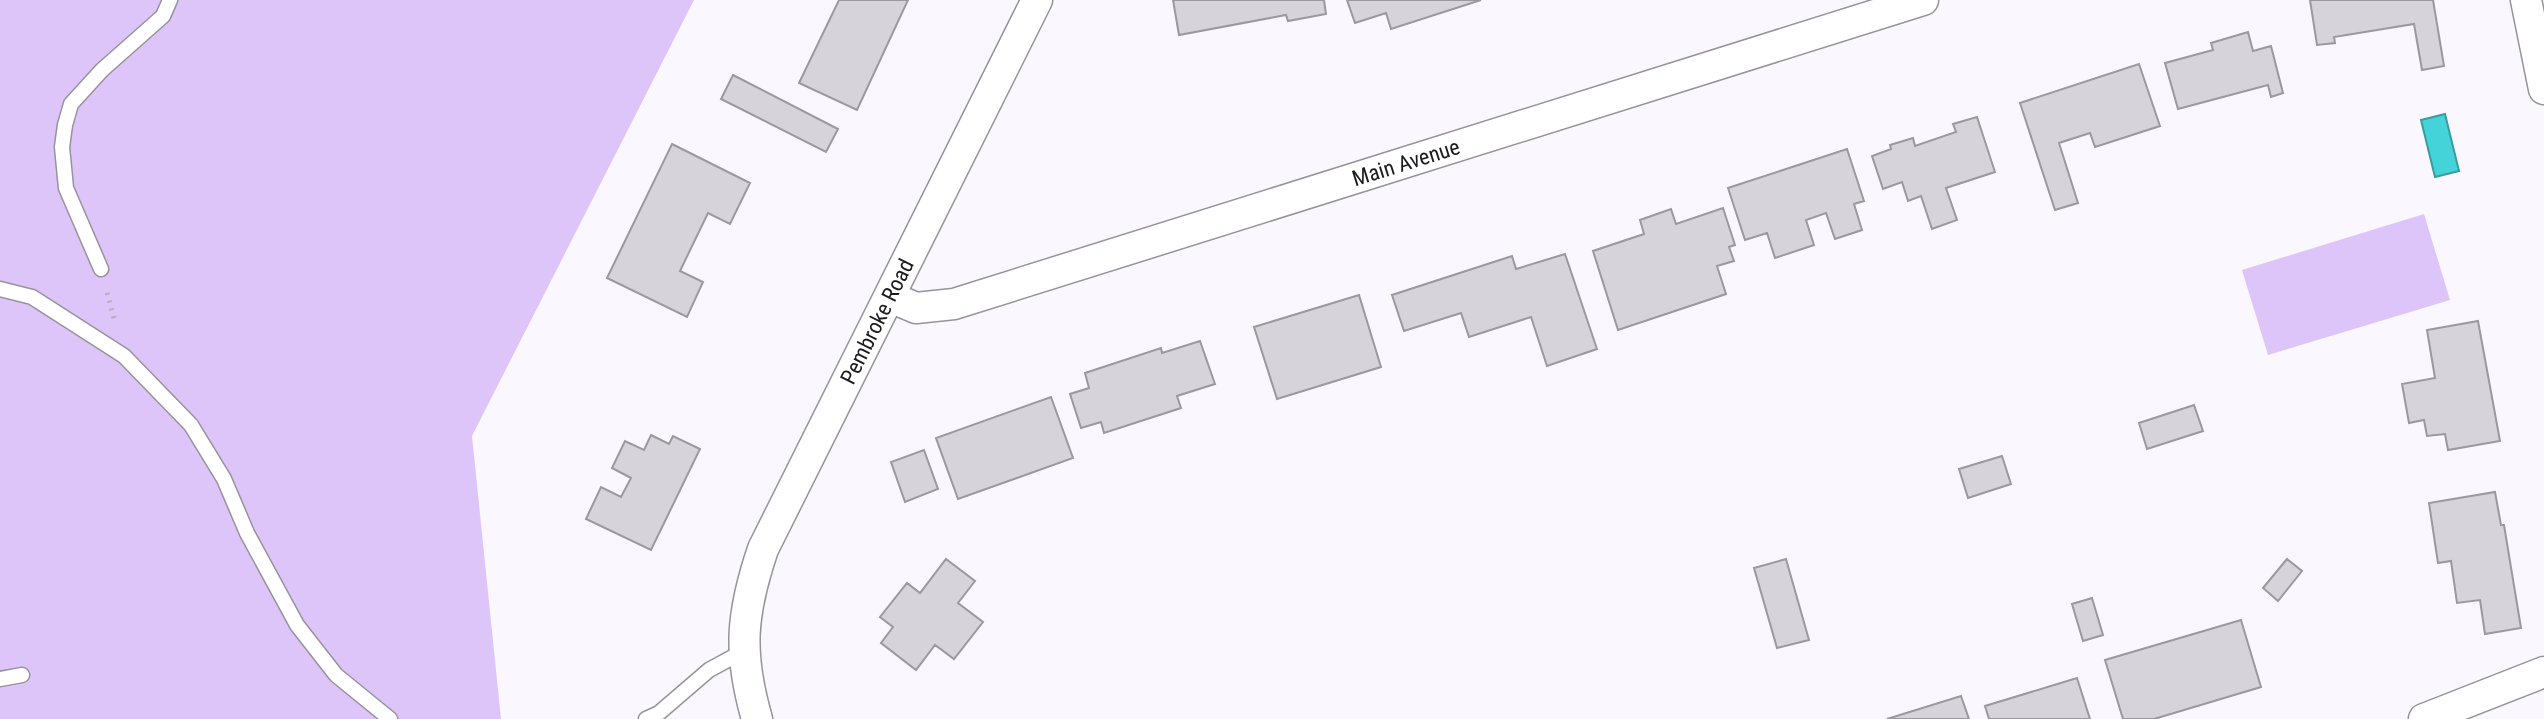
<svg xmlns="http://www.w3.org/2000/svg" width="2544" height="719" font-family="'Roboto Condensed',sans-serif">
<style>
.green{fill:#ddc5fa}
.water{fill:#44d3d9;stroke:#389ca0;stroke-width:2}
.building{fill:#d6d3db;stroke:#9b98a0;stroke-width:2}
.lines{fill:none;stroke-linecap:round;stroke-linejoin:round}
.service-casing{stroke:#96939b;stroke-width:17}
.minor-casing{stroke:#96939b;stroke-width:33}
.path{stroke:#b4b2b7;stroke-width:5;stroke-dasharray:2 6;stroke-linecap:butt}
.service{stroke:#fff;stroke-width:14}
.minor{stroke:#fff;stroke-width:30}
.labels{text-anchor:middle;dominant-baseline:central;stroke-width:6;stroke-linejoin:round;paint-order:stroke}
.street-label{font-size:22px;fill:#1b1a1c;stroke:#fff}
</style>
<rect width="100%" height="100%" fill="#faf7fe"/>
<path class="green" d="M0,0h694l-222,436 29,283h-501z
M2424,214l26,86 -182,55 -26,-85z"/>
<path class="water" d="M2445,114l14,57 -24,6 -14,-57z"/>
<path class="building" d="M839,0h69l-51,110 -58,-27z
M1173,0h151l2,14 -38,7 -2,-6 -107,20z
M1347,0h134l-90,29 -5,-16 -31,10z
M2310,0h123l11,66 -22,4 -8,-46 -80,13 1,6 -18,2z
M2248,32l5,19 18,-5 12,47 -12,4 -3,-12 -90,24 -13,-46 48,-13 -2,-7z
M2139,64l21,62 -65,21 -5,-14 -31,10 19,60 -23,7 -35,-107z
M733,75l105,54 -12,23 -105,-53z
M1977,117l18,55 -49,16 11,32 -25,9 -11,-33 -13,5 -6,-19 -19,7 -11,-33 19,-7 -1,-4 23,-7 2,8 41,-14 -3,-8z
M672,144l78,39 -20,41 -22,-11 -28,58 23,11 -16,35 -80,-39z
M1847,149l17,52 -10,3 8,26 -27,9 -9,-26 -20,7 8,25 -39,13 -8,-25 -22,7 -17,-52z
M1723,208l12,37 -6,2 5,14 -17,5 9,28 -108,36 -25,-79 51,-17 -4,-14 31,-11 5,15z
M1565,254l32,95 -50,17 -16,-49 -62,20 -8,-24 -57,18 -12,-36 120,-39 4,13z
M1359,295l22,72 -104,32 -23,-72z
M2478,321l22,120 -52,9 -3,-16 -18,2 -3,-16 -15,3 -7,-39 33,-6 -8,-48z
M1200,341l15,43 -38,12 4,12 -77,25 -3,-11 -20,6 -11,-34 19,-6 -4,-15 76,-25 1,5z
M1051,397l22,61 -115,41 -22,-61z
M2194,405l9,26 -56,18 -8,-26z
M651,435l18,9 4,-8 27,13 -49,101 -65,-31 15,-32 20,10 10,-19 -19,-10 13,-27 19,9z
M924,450l14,39 -33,13 -14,-40z
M2002,456l9,28 -43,14 -9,-29z
M2495,492l6,33h3l17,103 -36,6 -5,-34 -23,3 -6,-42 -13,2 -9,-60z
M946,559l29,22 -17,22 25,19 -29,37 -19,-14 -19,25 -35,-27 12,-16 -13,-10 27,-34 13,10z
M1786,559l23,81 -32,8 -23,-80z
M2287,559l15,12 -24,30 -15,-13z
M2092,598l11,37 -20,6 -11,-37z
M2241,620l20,67 -107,32h-31l-18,-59z
M2077,678l13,41h-101l-4,-13z
M1961,696l8,23h-82z"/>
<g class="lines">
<defs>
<path id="service" d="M101,269l-35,-81 -4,-41 3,-22 6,-21 31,-34 61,-54 7,-16
M0,289l32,8 92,59 67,69 33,54 23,54 50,92 39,50 54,44
M0,679l22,-4
M646,719l13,-6 50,-43 35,-19"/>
<g id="minor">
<path d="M2526,0l18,89"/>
<path id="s1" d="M890,297l26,11 38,-4 969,-304"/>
<path id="s2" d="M757,719c-19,-66 -16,-105 6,-170l274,-549"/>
<path d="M2424,719l120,-47"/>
</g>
</defs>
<use href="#service" class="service-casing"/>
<use href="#minor" class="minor-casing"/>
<path class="path" d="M107,293l8,29"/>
<use href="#service" class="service"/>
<use href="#minor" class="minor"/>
</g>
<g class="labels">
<g class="street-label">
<text stroke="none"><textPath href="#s1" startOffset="540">Main Avenue</textPath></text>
<text stroke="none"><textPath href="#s2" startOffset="428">Pembroke Road</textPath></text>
</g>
</g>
</svg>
